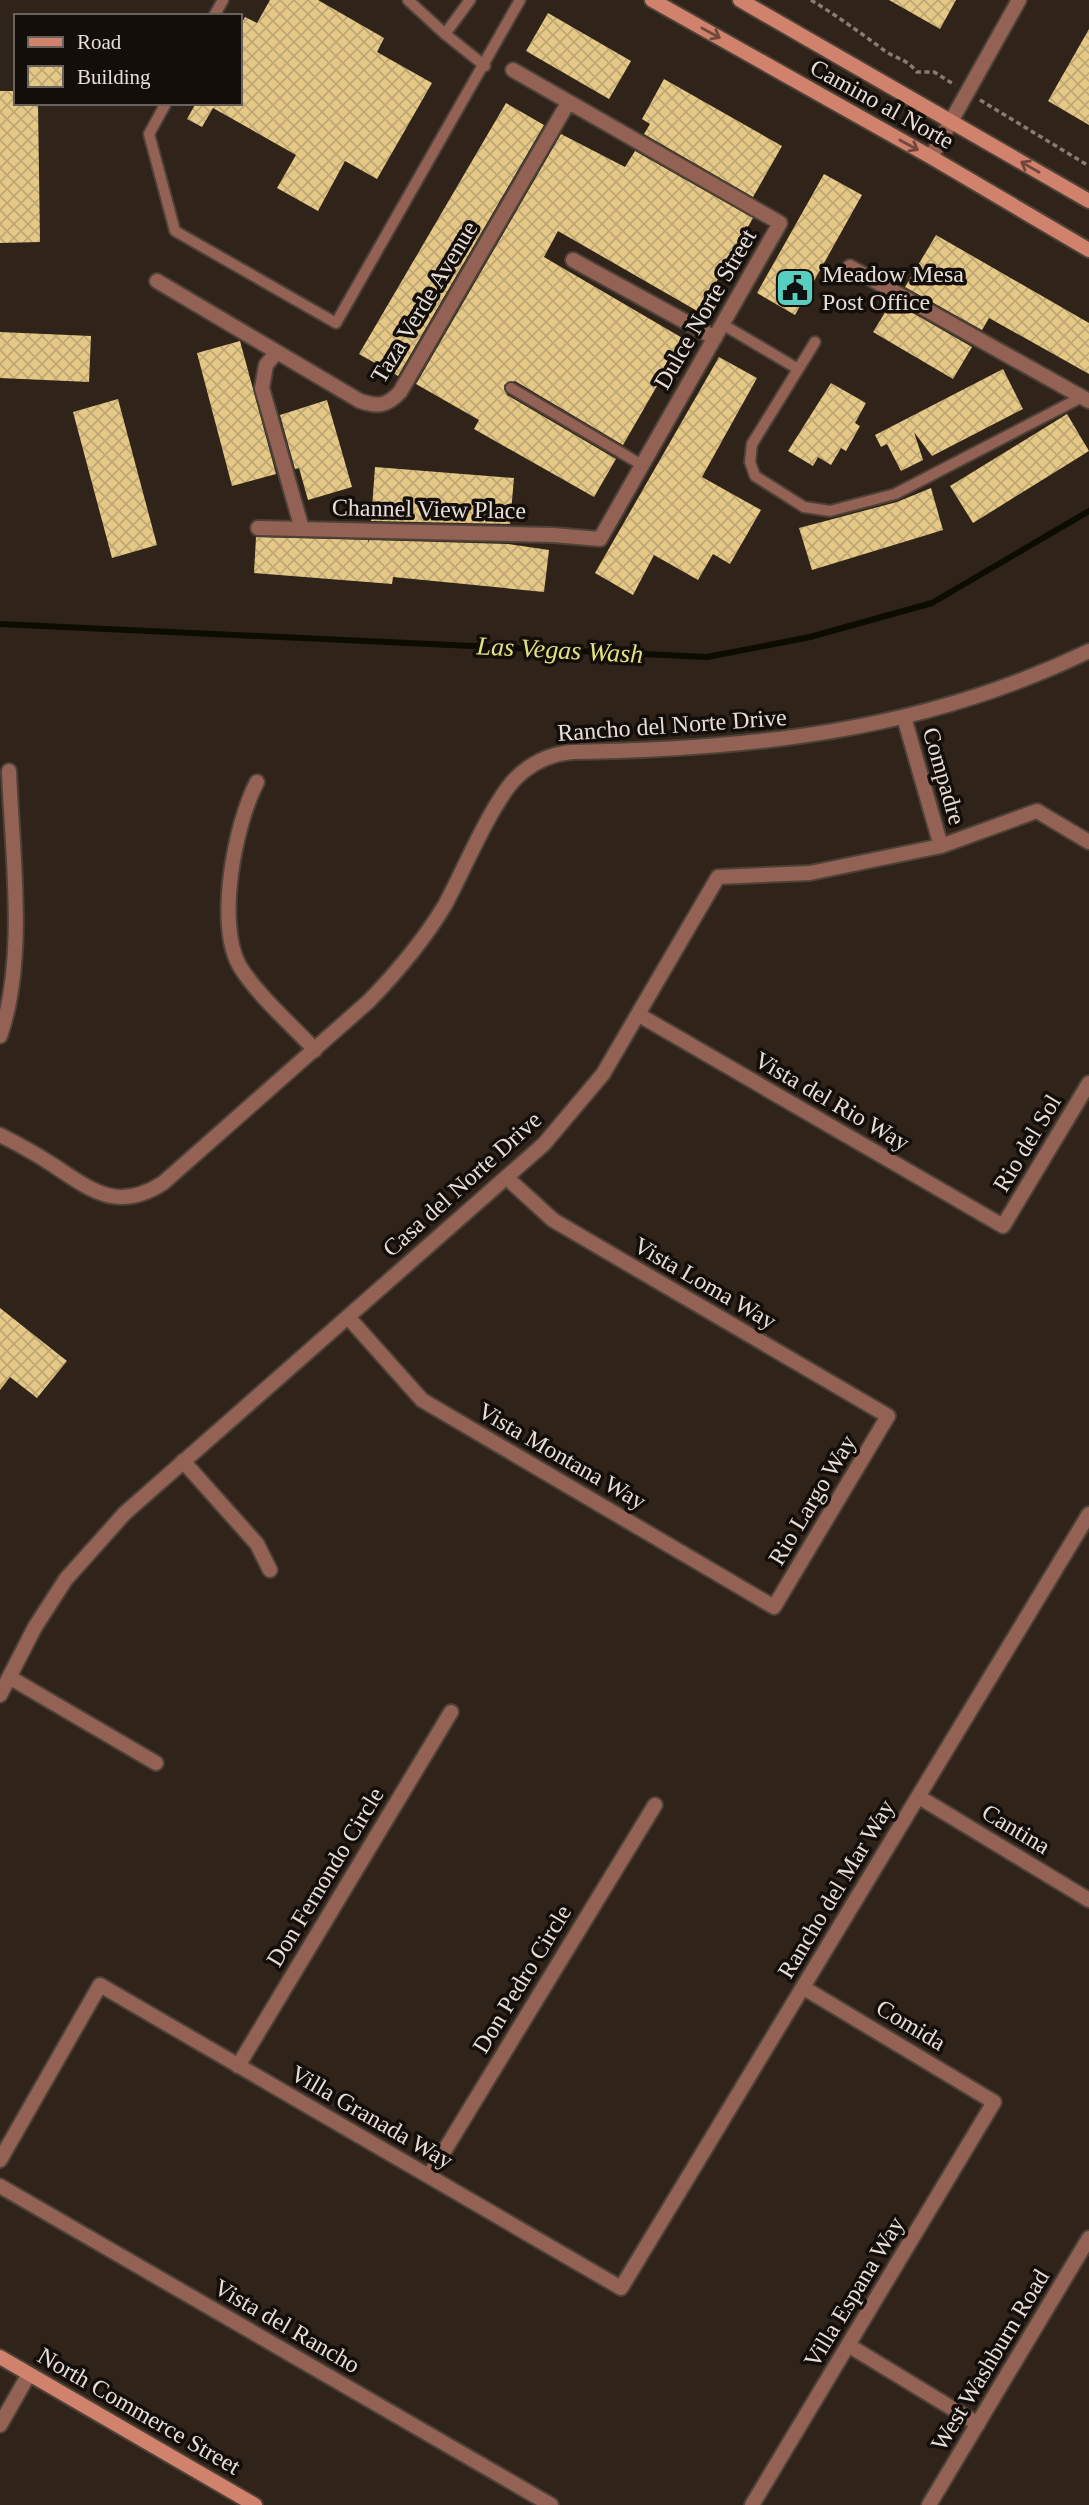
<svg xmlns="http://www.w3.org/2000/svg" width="1089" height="2505" font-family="'Times New Roman',serif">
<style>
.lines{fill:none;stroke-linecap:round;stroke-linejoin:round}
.stream{stroke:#0c0c00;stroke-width:6}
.building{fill:url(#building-cross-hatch)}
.service-casing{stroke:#4d4138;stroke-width:14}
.minor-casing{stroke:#4d4138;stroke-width:18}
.tertiary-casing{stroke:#4d4138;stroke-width:18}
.secondary-casing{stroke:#4d4138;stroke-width:18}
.path{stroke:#877c74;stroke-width:3.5;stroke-dasharray:5 3.5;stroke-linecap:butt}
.service{stroke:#936254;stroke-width:10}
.minor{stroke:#936254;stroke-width:14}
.tertiary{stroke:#936254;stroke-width:14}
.secondary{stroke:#d1826d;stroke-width:14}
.oneway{stroke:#72483c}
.labels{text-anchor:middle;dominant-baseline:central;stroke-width:7;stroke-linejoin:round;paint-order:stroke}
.street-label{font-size:24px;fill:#e7ded8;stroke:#140e0a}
.poi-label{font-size:24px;fill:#e7ded8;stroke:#140e0a;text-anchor:start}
.water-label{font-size:26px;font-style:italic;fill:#dfe281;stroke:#140e0a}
</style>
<defs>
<pattern id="building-cross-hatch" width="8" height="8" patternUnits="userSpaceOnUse" patternTransform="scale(1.75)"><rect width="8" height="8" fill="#e6c886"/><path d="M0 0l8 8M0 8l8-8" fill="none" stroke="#bea775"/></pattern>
</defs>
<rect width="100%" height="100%" fill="#302319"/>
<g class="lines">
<path class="stream" d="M 0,624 L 707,657 L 810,637 L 932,603 L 1089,511"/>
</g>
<path class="building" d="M 270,0 L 318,0 L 384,38 L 377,52 L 432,83 L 377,179 L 345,161 L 318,211 L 277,188 L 296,155 L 213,108 L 202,127 L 187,119 L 196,103 L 240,103 L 240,26 L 245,17 L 257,23 Z
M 889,0 L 956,0 L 940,29 Z
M 548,13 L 631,61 L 609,99 L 526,51 Z
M 1089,29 L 1089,125 L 1048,101 Z
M 664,79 L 782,146 L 753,197 L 644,134 L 650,124 L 642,119 Z
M 0,91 L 16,91 L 16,103 L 38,103 L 40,242 L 0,243 Z
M 506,103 L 544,125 L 398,376 L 359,354 Z
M 561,134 L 625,167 L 635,151 L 753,218 L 699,312 L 558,231 L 544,257 L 684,339 L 623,445 L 515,381 L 504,385 L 507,395 L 616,459 L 594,497 L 474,429 L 479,420 L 416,384 Z
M 824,174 L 862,195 L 795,315 L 757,293 Z
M 936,235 L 1089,323 L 1089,374 L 989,318 L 982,330 L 905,287 Z
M 892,301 L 972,347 L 953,379 L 873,332 Z
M 0,332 L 91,336 L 89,382 L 0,378 Z
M 240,341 L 276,474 L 232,486 L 197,353 Z
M 719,357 L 757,378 L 702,477 L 761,510 L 730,564 L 713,554 L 698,580 L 654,555 L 633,595 L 595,573 Z
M 1003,369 L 1023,409 L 932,456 L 914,432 L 923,460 L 901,471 L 887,444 L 881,447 L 875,435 Z
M 831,383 L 866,403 L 855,423 L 860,426 L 846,451 L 841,448 L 831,465 L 818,457 L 813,466 L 788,451 Z
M 118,399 L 157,545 L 112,558 L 73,412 Z
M 327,400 L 352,487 L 308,500 L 299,468 L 295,469 L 280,415 Z
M 1067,414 L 1089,451 L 973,523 L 950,486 Z
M 375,467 L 514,478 L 510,524 L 371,521 Z
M 931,488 L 943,530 L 812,570 L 799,528 L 897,502 Z
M 256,537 L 368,540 L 369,543 L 369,540 L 508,544 L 549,550 L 544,592 L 393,577 L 392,584 L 254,573 Z
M 0,1308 L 67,1361 L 37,1398 L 10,1377 L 0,1390 Z"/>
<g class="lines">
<g class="service-casing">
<path id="service" d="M 408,0 L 445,34 L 470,0
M 214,16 L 223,0
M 445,34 L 485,66
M 166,103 L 149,134 L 175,231 L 336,323 L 520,0
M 722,324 L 798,369
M 815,342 L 752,444 L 750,462 L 755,476 L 804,507 L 830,511 L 895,494 L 1082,397
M 511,388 L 642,465"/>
</g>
<g class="minor-casing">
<path id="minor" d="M 573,260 L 715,338
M 850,267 L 1089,401
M 157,281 L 360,401 C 378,407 387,406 400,392 L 568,103
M 277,352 L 266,365 L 262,388 L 302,529
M 258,528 L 553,535 L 600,539 L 780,223 L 513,70
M 904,717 L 941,846
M 257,782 C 235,824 216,922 239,965 C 256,994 292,1025 315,1050
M 639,1015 L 1003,1226 L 1089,1083
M 0,1036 C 27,959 12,852 9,771
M 348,1317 L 422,1400 L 774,1607 L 888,1416 L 553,1220 L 507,1178
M 183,1461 L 257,1544 L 270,1570
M 9,1677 L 156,1763
M 0,1695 L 35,1627 L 66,1579 L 125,1513 L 544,1144 L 603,1074 L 718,877 L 810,873 L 941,846 L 1037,811 L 1089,842
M 919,1797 L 1089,1900
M 238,2066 L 451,1712
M 0,2160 L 100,1985 L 621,2288 L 1089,1514
M 429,2176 L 655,1805
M 0,2186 L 551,2505
M 848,2345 L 978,2424
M 0,2425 L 29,2374
M 752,2505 L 994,2102 L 804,1988"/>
</g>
<g class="tertiary-casing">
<path id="tertiary" d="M 931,157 L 1019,0
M 0,1135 C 18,1144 36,1154 53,1165 C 92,1191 118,1212 163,1183 L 369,1001 C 397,972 424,940 445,905 C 464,870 490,806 515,779 C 531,763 550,754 572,752 C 754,749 923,731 1089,651
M 929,2505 L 1089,2238"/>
</g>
<g class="secondary-casing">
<path id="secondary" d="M 652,0 L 931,157 L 1089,250
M 740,0 L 1089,201
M 0,2357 L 255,2505"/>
</g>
<path class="path" d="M 811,0 C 837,16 861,33 885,51 C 900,61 904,57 917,72 L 934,72 L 955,85
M 980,100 L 1089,166"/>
<use href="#service" class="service"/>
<use href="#minor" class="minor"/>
<use href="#tertiary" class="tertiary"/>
<use href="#secondary" class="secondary"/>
</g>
<defs><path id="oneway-shaft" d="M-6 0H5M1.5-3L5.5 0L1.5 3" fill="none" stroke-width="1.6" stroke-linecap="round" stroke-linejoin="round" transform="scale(1.75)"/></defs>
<g class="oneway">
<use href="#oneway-shaft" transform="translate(711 33) rotate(29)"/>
<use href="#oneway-shaft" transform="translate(909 145) rotate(29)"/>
<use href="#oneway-shaft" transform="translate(1030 167) rotate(-150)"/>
</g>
<defs>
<g id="civic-square" transform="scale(2.0125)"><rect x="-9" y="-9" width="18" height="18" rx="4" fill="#58cec0" stroke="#140e0a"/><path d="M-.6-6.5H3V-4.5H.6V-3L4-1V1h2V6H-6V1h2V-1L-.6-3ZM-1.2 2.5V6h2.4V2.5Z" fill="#111"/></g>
</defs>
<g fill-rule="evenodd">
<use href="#civic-square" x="795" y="288"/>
</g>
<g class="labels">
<g class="street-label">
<text transform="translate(882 104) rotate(29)">Camino al Norte</text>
<text transform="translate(424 302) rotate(-59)">Taza Verde Avenue</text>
<text transform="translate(705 309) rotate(-60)">Dulce Norte Street</text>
<text transform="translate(429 509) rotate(1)">Channel View Place</text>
<text transform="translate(672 725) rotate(-4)">Rancho del Norte Drive</text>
<text transform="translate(944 776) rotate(74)">Compadre</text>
<text transform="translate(832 1101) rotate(30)">Vista del Rio Way</text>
<text transform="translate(1027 1143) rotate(-59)">Rio del Sol</text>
<text transform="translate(462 1184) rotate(-42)">Casa del Norte Drive</text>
<text transform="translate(705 1283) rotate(30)">Vista Loma Way</text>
<text transform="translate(562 1456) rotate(30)">Vista Montana Way</text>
<text transform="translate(812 1500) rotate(-59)">Rio Largo Way</text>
<text transform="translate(1016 1829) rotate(31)">Cantina</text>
<text transform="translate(325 1877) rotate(-59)">Don Fernondo Circle</text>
<text transform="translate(836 1889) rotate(-59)">Rancho del Mar Way</text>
<text transform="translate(522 1979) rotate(-59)">Don Pedro Circle</text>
<text transform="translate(911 2025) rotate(31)">Comida</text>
<text transform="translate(372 2117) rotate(30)">Villa Granada Way</text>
<text transform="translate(854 2292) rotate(-59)">Villa Espana Way</text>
<text transform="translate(287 2326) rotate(30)">Vista del Rancho</text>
<text transform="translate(990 2360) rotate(-59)">West Washburn Road</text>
<text transform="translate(139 2411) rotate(30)">North Commerce Street</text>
</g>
<g class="poi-label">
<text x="822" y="274">Meadow Mesa<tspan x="822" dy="28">Post Office</tspan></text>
</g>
<g class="water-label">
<text transform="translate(560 650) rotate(3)">Las Vegas Wash</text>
</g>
</g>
<rect x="14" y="14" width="228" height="91" fill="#140e0a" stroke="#68615c" stroke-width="2"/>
<rect x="28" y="37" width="35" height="10" fill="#d1826d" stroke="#68615c" stroke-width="2"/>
<text x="77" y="49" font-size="21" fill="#e7ded8">Road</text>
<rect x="28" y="66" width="35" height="21" fill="url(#building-cross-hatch)" stroke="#68615c" stroke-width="2"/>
<text x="77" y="84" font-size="21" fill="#e7ded8">Building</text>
</svg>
